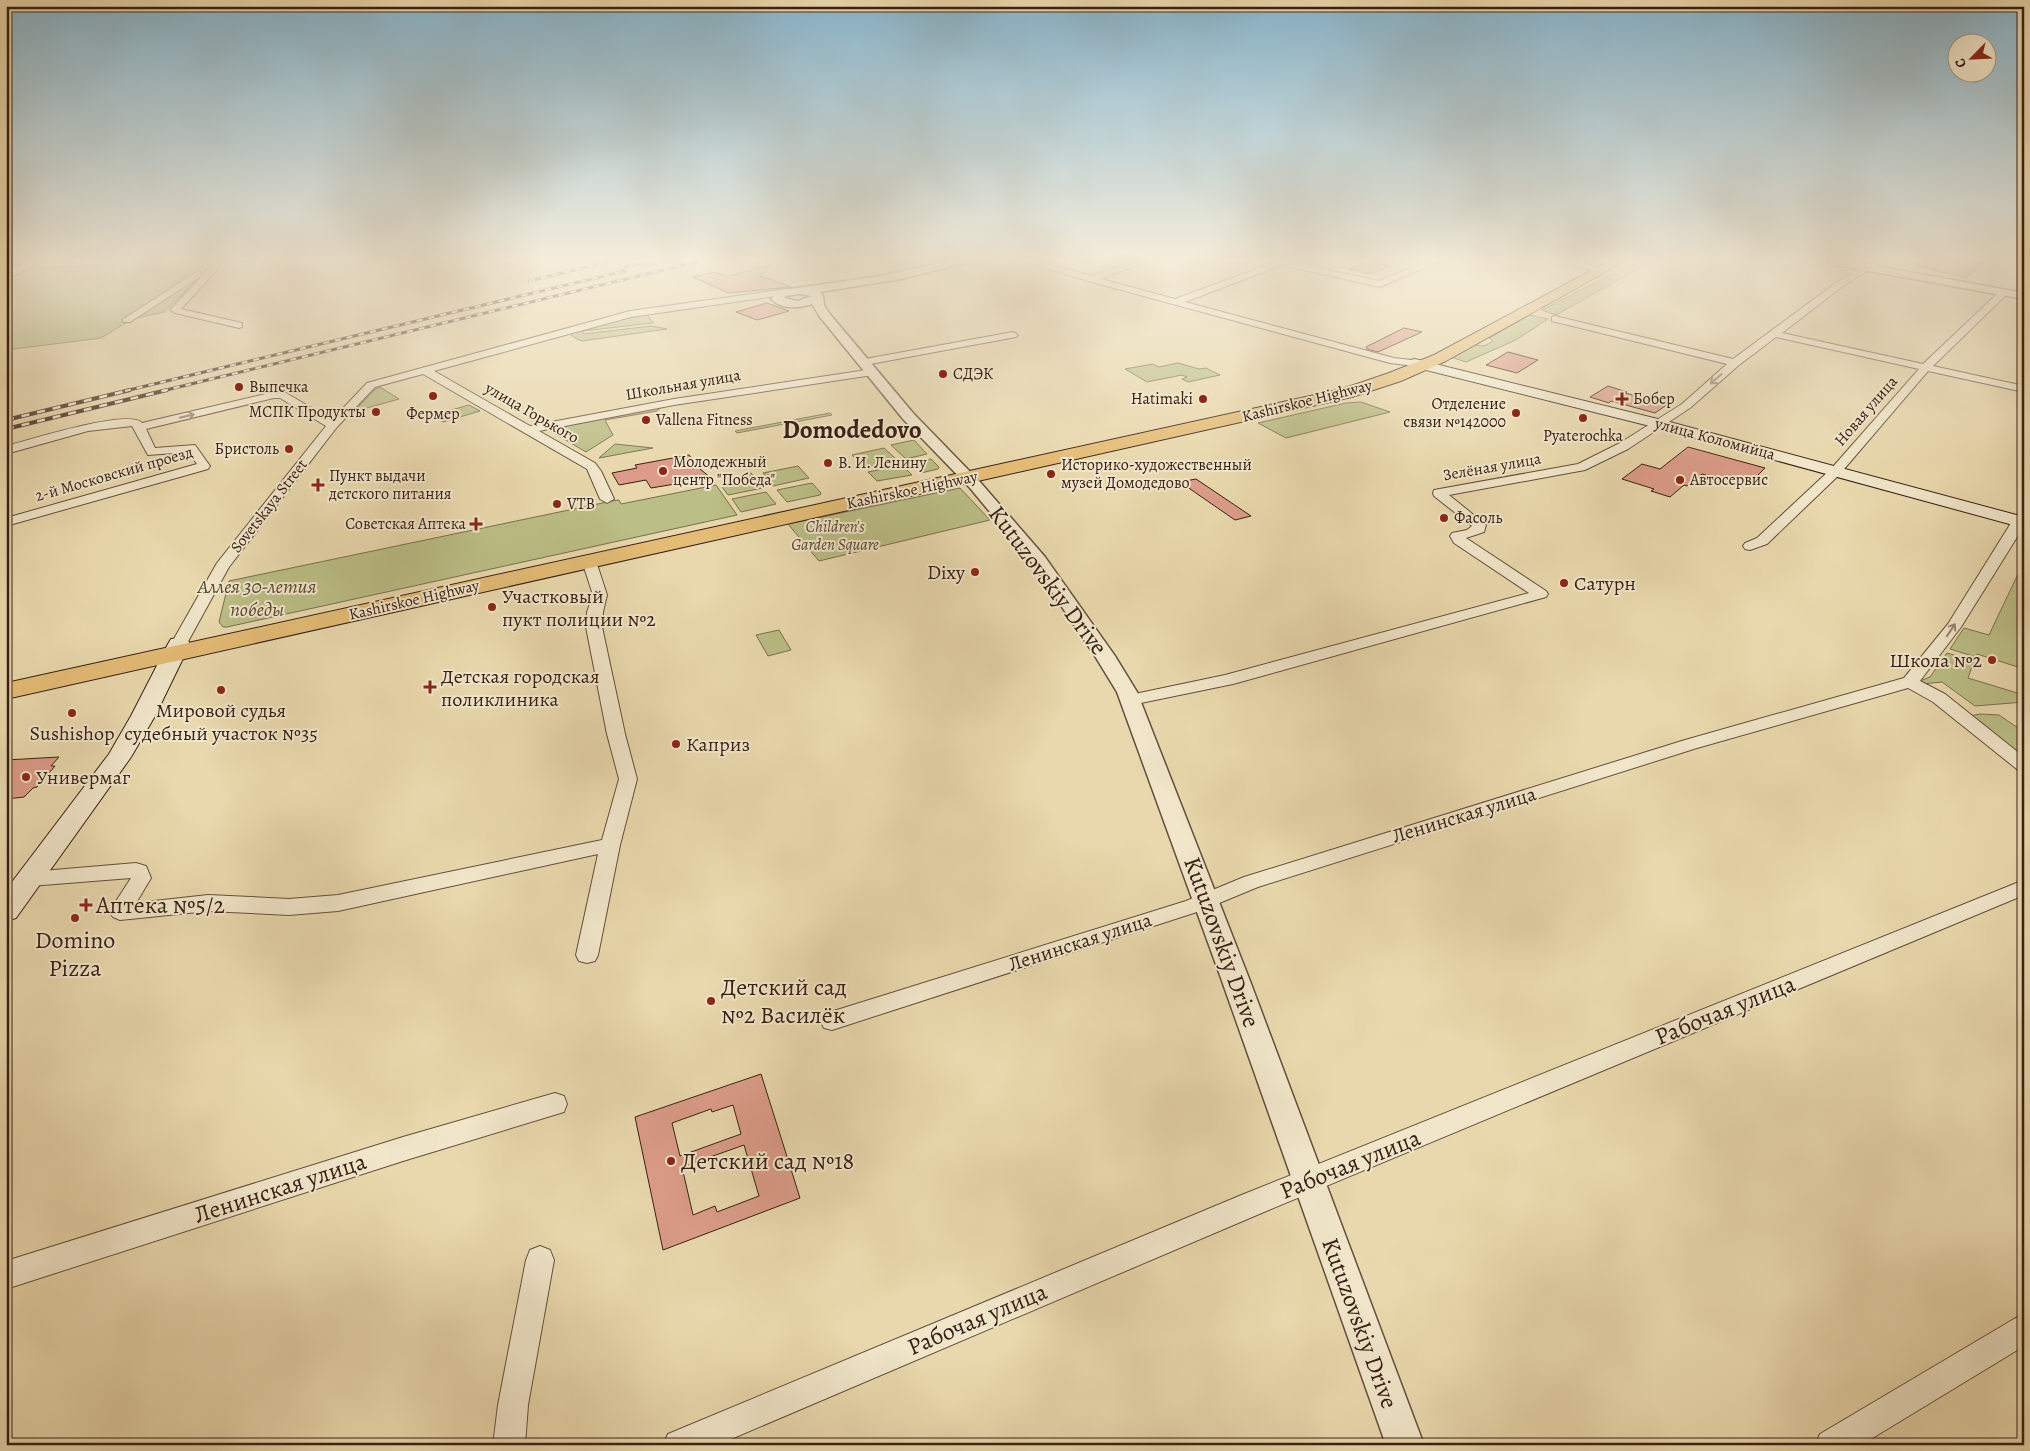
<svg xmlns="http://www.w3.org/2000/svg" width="2030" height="1451" font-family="Alegreya,serif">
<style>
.green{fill:#bbbe86;stroke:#7a6f4e}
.building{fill:#dc9c89;stroke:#392016;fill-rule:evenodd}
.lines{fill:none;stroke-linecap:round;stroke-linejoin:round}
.minor-casing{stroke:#654e3c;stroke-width:2}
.tertiary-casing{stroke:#654e3c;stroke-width:3}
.secondary-casing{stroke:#392016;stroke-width:2}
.primary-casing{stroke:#392016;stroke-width:2}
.minor{fill:#f1e6ca;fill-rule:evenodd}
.tertiary{fill:#f1e6ca;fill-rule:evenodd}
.secondary{fill:#f1e6ca;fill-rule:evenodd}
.primary{fill:#e4bc76;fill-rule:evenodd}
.rail-far1-casing{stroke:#392016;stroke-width:3}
.rail-casing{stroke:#392016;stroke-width:4}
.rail-far1{stroke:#f1e6ca;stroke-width:2;stroke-dasharray:6;stroke-linecap:butt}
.rail{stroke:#f1e6ca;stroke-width:2.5;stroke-dasharray:8;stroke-linecap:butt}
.oneway{stroke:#958370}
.poi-dot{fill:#8f2418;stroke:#f1e6ca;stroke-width:2}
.labels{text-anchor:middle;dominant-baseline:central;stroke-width:4;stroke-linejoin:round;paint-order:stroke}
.far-poi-label{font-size:16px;fill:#392016;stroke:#f1e6ca;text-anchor:start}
.far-street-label{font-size:16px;fill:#392016;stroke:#f1e6ca}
.far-park-label{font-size:16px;font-style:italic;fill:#5a4832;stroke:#f1e6ca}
.poi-label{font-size:20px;fill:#392016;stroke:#f1e6ca;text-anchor:start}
.park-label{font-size:20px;font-style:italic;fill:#5a4832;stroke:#f1e6ca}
.street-label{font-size:20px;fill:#392016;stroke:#f1e6ca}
.near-street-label{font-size:24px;fill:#392016;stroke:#f1e6ca}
.near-poi-label{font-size:24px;fill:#392016;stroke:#f1e6ca;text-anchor:start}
.far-town-label{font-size:25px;font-weight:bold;fill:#392016;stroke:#f1e6ca}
</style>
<rect width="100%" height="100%" fill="#e9d8ad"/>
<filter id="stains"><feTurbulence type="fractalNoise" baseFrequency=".004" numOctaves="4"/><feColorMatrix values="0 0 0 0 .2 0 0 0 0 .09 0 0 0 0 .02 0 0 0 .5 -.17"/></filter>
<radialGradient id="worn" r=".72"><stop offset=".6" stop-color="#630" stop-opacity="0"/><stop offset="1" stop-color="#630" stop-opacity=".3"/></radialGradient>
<path class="green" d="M 122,261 L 253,261 L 214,263 L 164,312 L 132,319 L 101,338 L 6,350 L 6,278 L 26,268 L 119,264 Z
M 1638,261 L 1652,261 L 1556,315 L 1542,310 Z
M 646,313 L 653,323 L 583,331 L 583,334 L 651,326 L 667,329 L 582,341 L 575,338 L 570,334 L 578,329 Z
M 1530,315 L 1548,319 L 1516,340 L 1466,362 L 1451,357 L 1474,345 L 1484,346 L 1493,341 L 1489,338 Z
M 1178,363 L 1199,369 L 1206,368 L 1220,375 L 1188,382 L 1182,379 L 1187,377 L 1182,375 L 1147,382 L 1125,369 L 1153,364 L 1159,367 Z
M 380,387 L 399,399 L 360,410 L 359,406 L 374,390 Z
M 1361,402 L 1390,412 L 1286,438 L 1258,423 L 1346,403 Z
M 469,405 L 480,411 L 443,422 L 433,415 Z
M 662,407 L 657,411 L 605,420 L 613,435 L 586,452 L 547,429 Z
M 830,413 L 832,415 L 737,433 L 735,431 Z
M 914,440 L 927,454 L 906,459 L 891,445 Z
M 615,444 L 653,448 L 599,458 Z
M 884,448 L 897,460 L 864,468 L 852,455 Z
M 931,459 L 939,467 L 938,469 L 921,473 L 911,463 Z
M 902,465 L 912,475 L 877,481 L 868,472 Z
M 798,466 L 809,478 L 773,486 L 763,473 Z
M 751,473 L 763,488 L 728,495 L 722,487 L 747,482 L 742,475 Z
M 812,483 L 821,493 L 820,495 L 787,502 L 777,490 Z
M 716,485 L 737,515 L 227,627 L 223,627 L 219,622 L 229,581 L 612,501 L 619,500 L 621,504 Z
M 960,488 L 990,520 L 819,561 L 788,524 Z
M 766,492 L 776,504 L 741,512 L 732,499 Z
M 2018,574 L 2024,576 L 2024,669 L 1977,654 L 1976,657 L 1950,649 L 1964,628 L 1989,635 Z
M 779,630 L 791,650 L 768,656 L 756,635 Z
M 1947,653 L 1974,661 L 1968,678 L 2024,695 L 2024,702 L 1975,706 L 1942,682 L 1922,684 L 1920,681 L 1930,677 Z
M 1980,714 L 1999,715 L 2024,732 L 2024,760 L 1970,716 Z"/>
<path class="building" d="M 1369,261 L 1390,266 L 1370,274 L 1350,269 Z
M 1914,261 L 1968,261 L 1982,264 L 1967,277 L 1941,272 L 1914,264 Z
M 772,265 L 760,276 L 792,287 L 728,293 L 693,277 L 713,272 L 728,276 Z
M 767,303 L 789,311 L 757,320 L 736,312 Z
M 1404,328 L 1422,332 L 1378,352 L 1367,349 L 1366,347 Z
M 1508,352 L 1538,360 L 1517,373 L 1486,365 Z
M 1608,386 L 1627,392 L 1625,393 L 1668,404 L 1655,413 L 1611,401 L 1609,403 L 1590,397 Z
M 1688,447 L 1765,468 L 1749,484 L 1746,483 L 1742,486 L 1702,474 L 1687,486 L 1684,485 L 1670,497 L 1651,491 L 1654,489 L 1622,479 L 1642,464 L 1660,469 Z
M 689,455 L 700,469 L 711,478 L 651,488 L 646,480 L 619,485 L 612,473 L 637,468 L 635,465 Z
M 1196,479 L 1251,516 L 1235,520 L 1180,482 Z
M 59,757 L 51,766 L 55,766 L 37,787 L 33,788 L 24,797 L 6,799 L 6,760 Z
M 761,1074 L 800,1198 L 663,1250 L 635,1117 ZM 733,1105 L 741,1134 L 680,1156 L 672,1123 L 711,1109 L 712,1112 ZM 744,1145 L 759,1196 L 717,1212 L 715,1206 L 693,1215 L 682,1167 Z"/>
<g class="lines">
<g class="minor-casing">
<path id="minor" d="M 216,261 L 225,261 L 181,309 L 242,323 L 242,327 L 239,328 L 175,313 L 170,310 Z
M 1024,261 L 1038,261 L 1091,276 L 1134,261 L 1147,261 L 1101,279 L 1175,299 L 1273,263 L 1272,261 L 1289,261 L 1379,281 L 1427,261 L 1439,261 L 1380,287 L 1282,265 L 1185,302 L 1394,358 L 1419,361 L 1420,363 L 1415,366 L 1390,363 L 1088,281 Z
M 1560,261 L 1576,261 L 1599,268 L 1595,271 Z
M 1872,261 L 1882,261 L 1843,286 L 1782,333 L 1923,364 L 2001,290 L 2007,290 L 2007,294 L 1933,366 L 2024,386 L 2024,392 L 1928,371 L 1839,475 L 1767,544 L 1750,550 L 1745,549 L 1743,546 L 1745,543 L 1757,538 L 1831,469 L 1919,369 L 1776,337 L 1739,365 L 1690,408 L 1628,449 L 1585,470 L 1449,495 L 1486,525 L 1484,532 L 1466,538 L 1546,591 L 1548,594 L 1546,597 L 1233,684 L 1131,705 L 1125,704 L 1123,700 L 1125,696 L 1225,675 L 1529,593 L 1454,543 L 1450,536 L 1452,533 L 1467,530 L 1472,526 L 1434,496 L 1433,493 L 1434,490 L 1578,464 L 1620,443 L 1682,404 L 1727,364 L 1552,321 L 1552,317 L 1555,316 L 1733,359 L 1837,282 Z
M 198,271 L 201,272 L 201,276 L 130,322 L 124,322 L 122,320 Z
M 787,289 L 790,290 L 790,294 L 631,317 L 434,371 L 530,426 L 674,399 L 873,369 L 878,372 L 873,375 L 674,405 L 539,431 L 595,463 L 601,471 L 614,499 L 607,503 L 600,499 L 587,469 L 423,374 L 375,387 L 337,427 L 229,567 L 185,647 L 173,647 L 171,644 L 217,563 L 326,426 L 280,398 L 274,398 L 146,429 L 155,448 L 195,445 L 210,466 L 208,469 L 6,526 L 6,518 L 197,464 L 188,452 L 148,455 L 132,426 L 88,431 L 6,454 L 6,446 C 27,441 129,408 142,423 L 274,392 L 286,393 L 332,420 L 367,383 L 630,311 Z
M 1013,332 L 1018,335 L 1016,337 L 865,365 L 860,362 L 865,359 Z
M 2024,515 L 2024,526 L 1961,627 L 1920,681 L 1945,694 L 2024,757 L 2024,772 L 2018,770 L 1933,702 L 1908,688 L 1697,748 L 1258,887 L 1200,911 L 832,1030 L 824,1028 L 820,1021 L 824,1014 L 1186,901 L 1244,877 L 1685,740 L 1904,678 L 1948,624 L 2011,523 Z
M 589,557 L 594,558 L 596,561 L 607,595 L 603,612 L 602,627 L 625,734 L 637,779 L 620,845 L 598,955 L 595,961 L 587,963 L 579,961 L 576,955 L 598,854 L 338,911 L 289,915 L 208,911 L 120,920 L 113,917 L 109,912 L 131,878 L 30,886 L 23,884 L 20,879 L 23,874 L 30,872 L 136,863 L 146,866 L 151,878 L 136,903 L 208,895 L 289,899 L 338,895 L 602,840 L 619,779 L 607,734 L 586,627 L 587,612 L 593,595 L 582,561 L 584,558 Z
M 2024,880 L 2024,895 L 1264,1212 L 717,1445 L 663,1445 L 668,1434 L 1244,1194 Z
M 555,1093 L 564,1096 L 567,1104 L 564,1112 L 403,1161 L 6,1289 L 6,1261 L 403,1137 Z
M 540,1246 L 550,1250 L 554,1260 L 528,1405 L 525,1445 L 493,1445 L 498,1405 L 526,1260 L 530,1250 Z
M 2024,1314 L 2024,1346 L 1861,1445 L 1815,1445 L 1820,1434 L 2014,1319 Z"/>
</g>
<g class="tertiary-casing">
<path id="tertiary" d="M 29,261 L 43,261 L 6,279 L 6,272 Z
M 949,261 L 966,261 L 965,263 L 901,279 L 820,292 L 823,296 L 824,305 L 829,313 L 913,413 L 980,482 L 1045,557 L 1115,656 L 1137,692 L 1250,981 L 1424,1445 L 1386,1445 L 1222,981 L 1117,692 L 1095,656 L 1033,564 L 970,488 L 903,419 L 820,317 L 812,304 C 799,308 782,310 771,299 L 779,291 L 783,290 L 880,276 ZM 799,294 L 811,296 L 798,301 L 784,298 L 786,296 Z
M 1825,261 L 1848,261 L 2024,293 L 2024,299 L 1830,264 Z"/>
</g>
<g class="secondary-casing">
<path id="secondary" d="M 1415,359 L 1666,421 L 2024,517 L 2024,528 L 1654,427 L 1410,366 L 1408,363 L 1410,360 Z
M 179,638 L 187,639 L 190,644 L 155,716 L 131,757 L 16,918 L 6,921 L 6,890 L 109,754 L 131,716 L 168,644 L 171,639 Z"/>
</g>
<g class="primary-casing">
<path id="primary" d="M 1609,261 L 1625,261 L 1446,361 L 1401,381 L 1352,397 L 6,699 L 6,683 L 1342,389 L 1389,373 L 1434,355 Z"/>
</g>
<use href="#minor" class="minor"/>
<use href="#tertiary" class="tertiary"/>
<use href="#secondary" class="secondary"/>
<use href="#primary" class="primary"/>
<g class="rail-far1-casing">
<path id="rail-far1" d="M 645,266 L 667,261
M 618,269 L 652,261
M 529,281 L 611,261
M 125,391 L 625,271
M 162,391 L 701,261"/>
</g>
<g class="rail-casing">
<path id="rail" d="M 6,420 L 130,390
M 6,429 L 167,390"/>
</g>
<use href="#rail-far1" class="rail-far1"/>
<use href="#rail" class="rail"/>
</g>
<defs><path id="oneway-shaft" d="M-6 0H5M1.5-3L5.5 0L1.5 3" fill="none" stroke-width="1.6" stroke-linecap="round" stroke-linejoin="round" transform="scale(1.25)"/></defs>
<g class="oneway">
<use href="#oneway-shaft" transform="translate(1716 379) rotate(139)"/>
<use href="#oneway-shaft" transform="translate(187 416) rotate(-14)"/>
<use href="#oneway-shaft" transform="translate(1951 630) rotate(-56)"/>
</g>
<linearGradient id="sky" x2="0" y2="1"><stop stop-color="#88b6ce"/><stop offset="0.56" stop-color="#f5edda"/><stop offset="1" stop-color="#f5edda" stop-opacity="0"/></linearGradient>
<rect width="2030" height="464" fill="url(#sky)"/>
<g class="poi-dot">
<circle cx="943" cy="374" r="5"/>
<circle cx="239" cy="387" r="5"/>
<circle cx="433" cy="396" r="5"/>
<circle cx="1203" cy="399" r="5"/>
<path d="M1619.5 391.5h5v5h5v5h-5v5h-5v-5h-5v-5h5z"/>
<circle cx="376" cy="412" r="5"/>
<circle cx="1516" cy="413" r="5"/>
<circle cx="1583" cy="418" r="5"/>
<circle cx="646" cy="420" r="5"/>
<circle cx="289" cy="449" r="5"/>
<circle cx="828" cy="463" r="5"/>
<circle cx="663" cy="471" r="5"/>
<circle cx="1051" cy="474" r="5"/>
<circle cx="1680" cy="480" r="5"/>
<path d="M315.5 477.5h5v5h5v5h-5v5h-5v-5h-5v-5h5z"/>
<circle cx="557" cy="504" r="5"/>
<circle cx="1444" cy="518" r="5"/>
<path d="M473.5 516.5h5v5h5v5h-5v5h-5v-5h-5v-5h5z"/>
<circle cx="975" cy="572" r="5"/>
<circle cx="1564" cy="583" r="5"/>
<circle cx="492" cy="607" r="5"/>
<circle cx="1992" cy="660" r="5"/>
<path d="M427.5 679.5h5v5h5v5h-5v5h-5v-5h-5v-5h5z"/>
<circle cx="221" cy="690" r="5"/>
<circle cx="72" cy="713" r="5"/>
<circle cx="676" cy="744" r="5"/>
<circle cx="26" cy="777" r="5"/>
<path d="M83.5 897.5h5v5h5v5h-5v5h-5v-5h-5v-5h5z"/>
<circle cx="75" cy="918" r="5"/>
<circle cx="711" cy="1001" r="5"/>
<circle cx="671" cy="1161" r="5"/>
</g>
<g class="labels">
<g class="far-poi-label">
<text x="953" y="374">СДЭК</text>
<text x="249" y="387">Выпечка</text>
<text x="1193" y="399" text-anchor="end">Hatimaki</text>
<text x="1633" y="399">Бобер</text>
<text x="1506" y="404" text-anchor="end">Отделение<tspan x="1506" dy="18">связи №142000</tspan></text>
<text x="366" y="412" text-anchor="end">МСПК Продукты</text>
<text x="433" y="414" text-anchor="middle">Фермер</text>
<text x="656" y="420">Vallena Fitness</text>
<text x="1583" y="436" text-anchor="middle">Pyaterochka</text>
<text x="279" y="449" text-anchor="end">Бристоль</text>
<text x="673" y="462">Молодежный<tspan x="673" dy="18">центр "Победа"</tspan></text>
<text x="838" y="463">В. И. Ленину</text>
<text x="1061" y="465">Историко-художественный<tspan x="1061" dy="18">музей Домодедово</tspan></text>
<text x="329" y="476">Пункт выдачи<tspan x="329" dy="18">детского питания</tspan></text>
<text x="1690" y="480">Автосервис</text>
<text x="567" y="504">VTB</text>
<text x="1454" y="518">Фасоль</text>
<text x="466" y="524" text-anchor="end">Советская Аптека</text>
</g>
<g class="far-street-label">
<text transform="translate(683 385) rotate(-10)">Школьная улица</text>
<text transform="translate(1307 401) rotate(-14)">Kashirskoe Highway</text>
<text transform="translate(1866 411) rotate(-49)">Новая улица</text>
<text transform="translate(532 413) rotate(30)">улица Горького</text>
<text transform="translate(1715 439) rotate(15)">улица Коломийца</text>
<text transform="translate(1492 467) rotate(-10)">Зелёная улица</text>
<text transform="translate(114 474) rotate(-16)">2-й Московский проезд</text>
<text transform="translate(912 490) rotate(-12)">Kashirskoe Highway</text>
<text transform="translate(269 506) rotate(-52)">Sovetskaya Street</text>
<text transform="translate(414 600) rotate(-13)">Kashirskoe Highway</text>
</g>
<g class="far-park-label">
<text x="835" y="527">Children's<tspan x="835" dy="18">Garden Square</tspan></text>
</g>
<g class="poi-label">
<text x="965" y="572" text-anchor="end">Dixy</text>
<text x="1574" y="583">Сатурн</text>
<text x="502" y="596">Участковый<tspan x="502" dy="23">пукт полиции №2</tspan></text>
<text x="1982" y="660" text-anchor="end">Школа №2</text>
<text x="441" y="676">Детская городская<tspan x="441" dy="23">поликлиника</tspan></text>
<text x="221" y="710" text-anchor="middle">Мировой судья<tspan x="221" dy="23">судебный участок №35</tspan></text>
<text x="72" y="733" text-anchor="middle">Sushishop</text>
<text x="686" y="744">Каприз</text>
<text x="36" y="777">Универмаг</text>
</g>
<g class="park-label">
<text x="257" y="586">Аллея 30-летия<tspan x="257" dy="23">победы</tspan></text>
</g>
<g class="street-label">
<text transform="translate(1464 815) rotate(-17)">Ленинская улица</text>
<text transform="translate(1080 942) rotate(-18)">Ленинская улица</text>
</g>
<g class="near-street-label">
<text transform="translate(1048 580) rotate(53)">Kutuzovskiy Drive</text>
<text transform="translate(1222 942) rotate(70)">Kutuzovskiy Drive</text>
<text transform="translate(1725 1010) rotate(-22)">Рабочая улица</text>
<text transform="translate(1350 1164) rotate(-22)">Рабочая улица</text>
<text transform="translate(280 1188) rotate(-18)">Ленинская улица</text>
<text transform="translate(977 1319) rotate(-23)">Рабочая улица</text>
<text transform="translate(1360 1323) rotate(70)">Kutuzovskiy Drive</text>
</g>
<g class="near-poi-label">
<text x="96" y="905">Аптека №5/2</text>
<text x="75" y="940" text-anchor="middle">Domino<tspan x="75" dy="28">Pizza</tspan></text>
<text x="721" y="987">Детский сад<tspan x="721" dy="28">№2 Василёк</tspan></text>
<text x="681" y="1161">Детский сад №18</text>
</g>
<g class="far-town-label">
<text x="852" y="430">Domodedovo</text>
</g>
</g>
<rect width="2030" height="1451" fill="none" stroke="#e9d8ad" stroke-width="25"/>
<rect x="8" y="8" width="2015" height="1436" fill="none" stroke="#392016" stroke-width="2.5"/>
<rect x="12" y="12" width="2005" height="1426" fill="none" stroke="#392016"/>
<g transform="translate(1972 58) rotate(246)"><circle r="24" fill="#f1e6ca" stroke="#a79782"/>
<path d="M0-4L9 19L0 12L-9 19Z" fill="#8f2418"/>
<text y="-8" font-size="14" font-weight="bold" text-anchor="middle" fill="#392016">С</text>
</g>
<rect width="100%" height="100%" filter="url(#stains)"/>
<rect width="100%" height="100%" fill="url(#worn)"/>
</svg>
